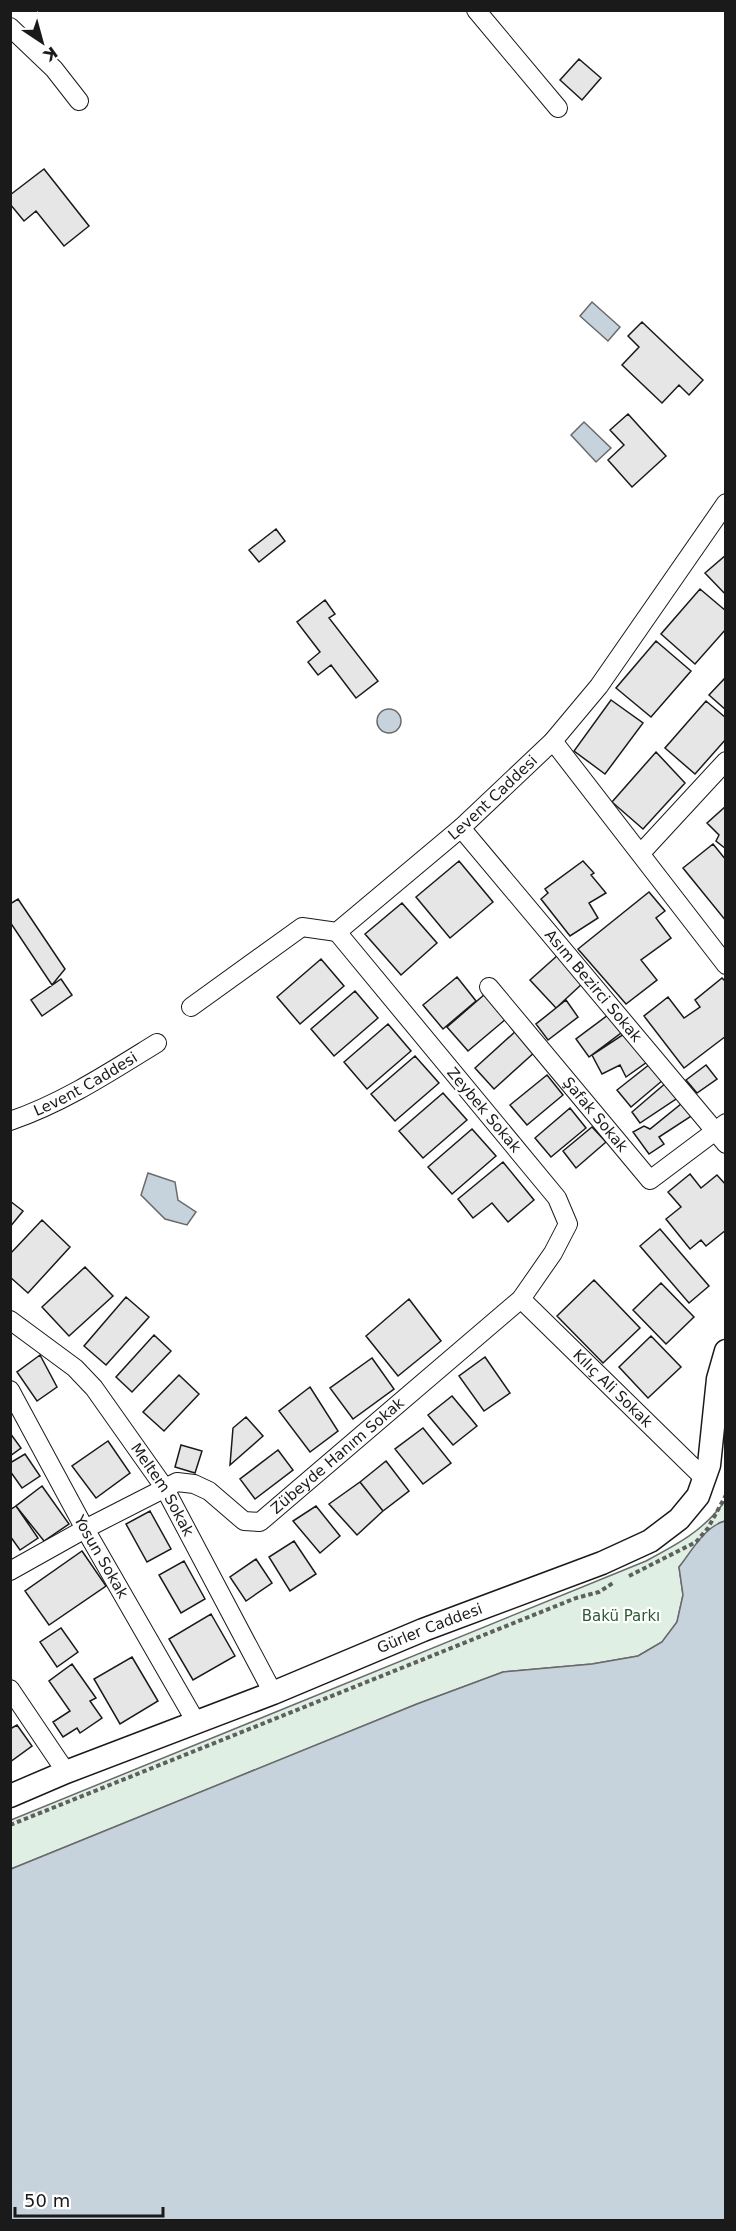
<svg xmlns="http://www.w3.org/2000/svg" width="736" height="2231" font-family="'DejaVu Sans',sans-serif">
<style>
.green{fill:#e0efe3;stroke:#6a6a6a;stroke-width:1.5}
.water{fill:#c6d2dc;stroke:#6a6a6a;stroke-width:1.5}
.building{fill:#e6e6e6;stroke:#1a1a1a;stroke-width:1.5}
.lines{fill:none;stroke-linecap:round;stroke-linejoin:round}
.minor-casing{stroke:#1a1a1a;stroke-width:20}
.tertiary-casing{stroke:#1a1a1a;stroke-width:25}
.path{stroke:#5f5f5f;stroke-width:4;stroke-dasharray:4.5 3;stroke-linecap:butt}
.minor{stroke:#fff;stroke-width:18}
.tertiary{stroke:#fff;stroke-width:22}
.labels{text-anchor:middle;dominant-baseline:central;stroke-width:4.5;stroke-linejoin:round;paint-order:stroke}
.street-label{font-size:15px;fill:#1a1a1a;stroke:#fff}
.park-label{font-size:15px;fill:#2b5a34;stroke:#fff}
</style>
<rect width="100%" height="100%" fill="#fff"/>
<path class="green" d="M 725,1501 L 725,1521 L 719,1523 L 679,1567 L 683,1595 L 677,1622 L 662,1642 L 638,1656 L 592,1664 L 503,1672 L 417,1704 L 11,1869 L 11,1820 L 646,1561 C 678,1544 703,1531 725,1501 Z"/>
<path class="water" d="M 592,302 L 620,327 L 608,341 L 580,316 Z
M 584,422 L 611,448 L 596,462 L 571,435 Z
M377 721a12 12 0 1 1 24 0a12 12 0 1 1-24 0Z
M 148,1173 L 175,1182 L 178,1200 L 196,1212 L 187,1225 L 165,1219 L 141,1195 Z
M 725,1521 L 725,2220 L 11,2220 L 11,1869 L 417,1704 L 503,1672 L 592,1664 L 638,1656 L 662,1642 L 677,1622 L 683,1595 L 679,1567 C 691,1552 705,1526 725,1521 Z"/>
<path class="building" d="M 579,59 L 601,78 L 582,100 L 560,80 Z
M 44,169 L 89,226 L 64,246 L 36,211 L 24,221 L 10,204 L 10,195 Z
M 642,322 L 703,380 L 689,395 L 679,385 L 662,403 L 622,365 L 639,347 L 628,336 Z
M 628,414 L 666,456 L 632,487 L 608,460 L 624,445 L 610,430 Z
M 276,529 L 285,541 L 259,562 L 249,550 Z
M 726,555 L 726,595 L 705,573 Z
M 700,589 L 726,611 L 726,629 L 695,664 L 661,634 Z
M 325,600 L 335,614 L 329,618 L 378,681 L 356,698 L 331,665 L 318,675 L 308,662 L 320,652 L 297,622 Z
M 656,641 L 691,671 L 651,717 L 616,688 Z
M 726,677 L 726,710 L 709,695 Z
M 611,700 L 643,723 L 605,774 L 574,751 Z
M 706,701 L 726,718 L 726,739 L 695,774 L 665,748 Z
M 656,752 L 685,783 L 643,829 L 612,802 Z
M 726,806 L 726,849 L 716,841 L 719,835 L 707,823 Z
M 713,844 L 726,860 L 726,921 L 683,868 Z
M 459,861 L 493,902 L 450,938 L 416,897 Z
M 583,861 L 594,873 L 591,875 L 606,893 L 589,903 L 598,918 L 570,936 L 541,899 L 548,893 L 545,889 Z
M 649,892 L 665,911 L 656,918 L 671,938 L 641,960 L 657,980 L 626,1004 L 578,949 Z
M 18,899 L 65,969 L 52,985 L 10,922 L 10,904 Z
M 402,903 L 437,943 L 401,975 L 365,934 Z
M 558,955 L 583,983 L 556,1008 L 530,980 Z
M 321,959 L 344,986 L 300,1024 L 277,997 Z
M 457,977 L 476,1001 L 443,1029 L 423,1005 Z
M 722,978 L 726,982 L 726,1036 L 684,1068 L 644,1016 L 668,997 L 684,1018 L 700,1007 L 695,1000 Z
M 61,979 L 72,995 L 42,1016 L 31,1000 Z
M 355,991 L 378,1018 L 334,1056 L 311,1029 Z
M 485,994 L 506,1019 L 468,1051 L 447,1027 Z
M 566,1000 L 578,1017 L 548,1040 L 536,1024 Z
M 608,1015 L 621,1033 L 589,1057 L 576,1039 Z
M 388,1024 L 411,1051 L 367,1089 L 344,1062 Z
M 517,1030 L 536,1051 L 494,1089 L 475,1068 Z
M 627,1032 L 647,1062 L 626,1077 L 620,1065 L 602,1074 L 592,1055 Z
M 415,1056 L 439,1083 L 395,1121 L 371,1094 Z
M 650,1064 L 663,1080 L 631,1107 L 617,1090 Z
M 706,1065 L 717,1079 L 697,1093 L 686,1080 Z
M 547,1075 L 563,1095 L 527,1125 L 510,1105 Z
M 667,1082 L 679,1097 L 640,1123 L 632,1112 Z
M 443,1093 L 467,1120 L 423,1158 L 399,1131 Z
M 681,1104 L 693,1115 L 659,1137 L 664,1144 L 649,1154 L 633,1132 L 644,1126 L 650,1129 Z
M 570,1108 L 586,1128 L 551,1157 L 535,1138 Z
M 592,1127 L 606,1142 L 576,1168 L 563,1151 Z
M 472,1129 L 496,1156 L 452,1194 L 428,1167 Z
M 503,1162 L 534,1200 L 508,1222 L 492,1203 L 473,1218 L 458,1199 Z
M 690,1174 L 701,1188 L 717,1175 L 726,1185 L 726,1230 L 706,1246 L 701,1240 L 690,1249 L 666,1219 L 681,1207 L 668,1192 Z
M 10,1201 L 23,1211 L 10,1227 Z
M 42,1220 L 70,1247 L 28,1293 L 10,1277 L 10,1254 Z
M 660,1229 L 709,1286 L 689,1303 L 640,1246 Z
M 85,1267 L 113,1296 L 69,1336 L 42,1307 Z
M 594,1280 L 640,1328 L 603,1363 L 557,1316 Z
M 661,1283 L 694,1317 L 666,1344 L 633,1310 Z
M 126,1297 L 149,1317 L 106,1365 L 84,1346 Z
M 409,1299 L 441,1341 L 398,1376 L 366,1336 Z
M 154,1335 L 171,1351 L 132,1392 L 116,1377 Z
M 651,1336 L 681,1367 L 648,1398 L 619,1367 Z
M 40,1355 L 57,1387 L 37,1401 L 17,1372 Z
M 485,1357 L 510,1393 L 484,1411 L 459,1376 Z
M 372,1358 L 394,1389 L 353,1419 L 330,1388 Z
M 179,1375 L 199,1394 L 164,1431 L 143,1412 Z
M 310,1387 L 338,1431 L 310,1452 L 279,1411 Z
M 452,1396 L 477,1426 L 453,1445 L 428,1415 Z
M 246,1417 L 263,1436 L 230,1465 L 233,1428 Z
M 423,1428 L 451,1463 L 423,1484 L 395,1449 Z
M 10,1433 L 21,1448 L 10,1456 Z
M 108,1441 L 130,1473 L 96,1498 L 72,1466 Z
M 181,1445 L 202,1451 L 195,1473 L 175,1467 Z
M 278,1450 L 293,1470 L 255,1499 L 240,1479 Z
M 25,1454 L 40,1476 L 22,1488 L 10,1471 L 10,1463 Z
M 386,1461 L 409,1491 L 383,1511 L 360,1482 Z
M 360,1482 L 383,1511 L 357,1535 L 329,1504 Z
M 42,1486 L 69,1524 L 44,1541 L 16,1506 Z
M 16,1506 L 38,1538 L 20,1550 L 10,1536 L 10,1510 Z
M 316,1506 L 340,1536 L 320,1553 L 293,1521 Z
M 150,1511 L 171,1549 L 147,1562 L 126,1524 Z
M 294,1541 L 316,1574 L 290,1591 L 269,1557 Z
M 82,1551 L 106,1586 L 49,1625 L 25,1591 Z
M 256,1559 L 272,1583 L 246,1601 L 230,1577 Z
M 184,1561 L 205,1599 L 181,1613 L 159,1575 Z
M 211,1614 L 235,1656 L 193,1680 L 169,1639 Z
M 61,1628 L 78,1652 L 57,1667 L 40,1642 Z
M 132,1657 L 158,1701 L 120,1724 L 94,1679 Z
M 72,1664 L 96,1698 L 90,1701 L 102,1718 L 80,1733 L 77,1728 L 63,1737 L 53,1722 L 70,1711 L 49,1681 Z
M 17,1725 L 32,1746 L 10,1762 L 10,1729 Z"/>
<g class="lines">
<g class="minor-casing">
<g id="minor">
<path d="M 476,10 L 558,108"/>
<path d="M 10,27 L 54,69 L 79,101"/>
<path d="M 553,741 L 726,965"/>
<path id="s1" d="M 461,828 L 726,1144"/>
<path d="M 641,853 L 726,761"/>
<path id="s2" d="M 489,987 L 650,1180 L 726,1123"/>
<path id="s3" d="M 191,1007 L 302,927 L 337,932 L 461,828 L 553,741 L 599,686 L 726,503"/>
<path id="s4" d="M 10,1121 C 63,1103 110,1072 157,1043"/>
<path id="s5" d="M 521,1299 L 704,1478"/>
<path id="s6" d="M 10,1320 L 75,1368 L 94,1388 L 164,1487 L 273,1693"/>
<path id="s7" d="M 10,1390 L 85,1529 L 196,1722"/>
<path id="s8" d="M 10,1571 L 85,1529 L 177,1482 L 194,1484 L 209,1491 L 244,1521 L 260,1522 L 521,1299 L 553,1253 L 568,1224 L 557,1198 L 337,932"/>
<path d="M 10,1689 L 66,1772"/>
</g>
</g>
<g class="tertiary-casing">
<g id="tertiary">
<path id="s9" d="M 10,1796 L 66,1772 L 273,1693 L 423,1630 L 602,1563 L 650,1541 L 679,1519 L 698,1496 L 709,1465 L 718,1379 L 726,1351"/>
</g>
</g>
<path class="path" d="M 629,1576 L 696,1542 L 708,1528 L 726,1495
M 10,1825 L 576,1598 L 599,1592 L 613,1583"/>
<use href="#minor" class="minor"/>
<use href="#tertiary" class="tertiary"/>
</g>
<g class="labels">
<g class="street-label">
<text stroke="none"><textPath href="#s3" startOffset="378">Levent Caddesi</textPath></text>
<text stroke="none"><textPath href="#s1" startOffset="206">Asım Bezirci Sokak</textPath></text>
<text stroke="none"><textPath href="#s4" startOffset="84">Levent Caddesi</textPath></text>
<text transform="translate(484 1110) rotate(50)">Zeybek Sokak</text>
<text stroke="none"><textPath href="#s2" startOffset="166">Şafak Sokak</textPath></text>
<text stroke="none"><textPath href="#s5" startOffset="128">Kılıç Ali Sokak</textPath></text>
<text stroke="none"><textPath href="#s8" startOffset="387">Zübeyde Hanım Sokak</textPath></text>
<text stroke="none"><textPath href="#s6" startOffset="231">Meltem Sokak</textPath></text>
<text stroke="none"><textPath href="#s7" startOffset="190">Yosun Sokak</textPath></text>
<text stroke="none"><textPath href="#s9" startOffset="452">Gürler Caddesi</textPath></text>
</g>
<g class="park-label">
<text x="621" y="1616">Bakü Parkı</text>
</g>
</g>
<rect width="736" height="2231" fill="none" stroke="#1a1a1a" stroke-width="24"/>
<g transform="translate(42 42) rotate(144)" stroke="#ffffff" stroke-width="4.5" paint-order="stroke">
<path d="M0-4.5L10 22L0 15L-10 22Z" fill="#1a1a1a"/>
<text y="-9" font-size="16" font-weight="bold" text-anchor="middle" fill="#1a1a1a">K</text>
</g>
<path d="M15 2207v9h148v-9" fill="none" stroke="#1a1a1a" stroke-width="3"/>
<text x="24" y="2207" font-size="18" fill="#1a1a1a" stroke="#ffffff" stroke-width="4.5" paint-order="stroke">50 m</text>
</svg>
